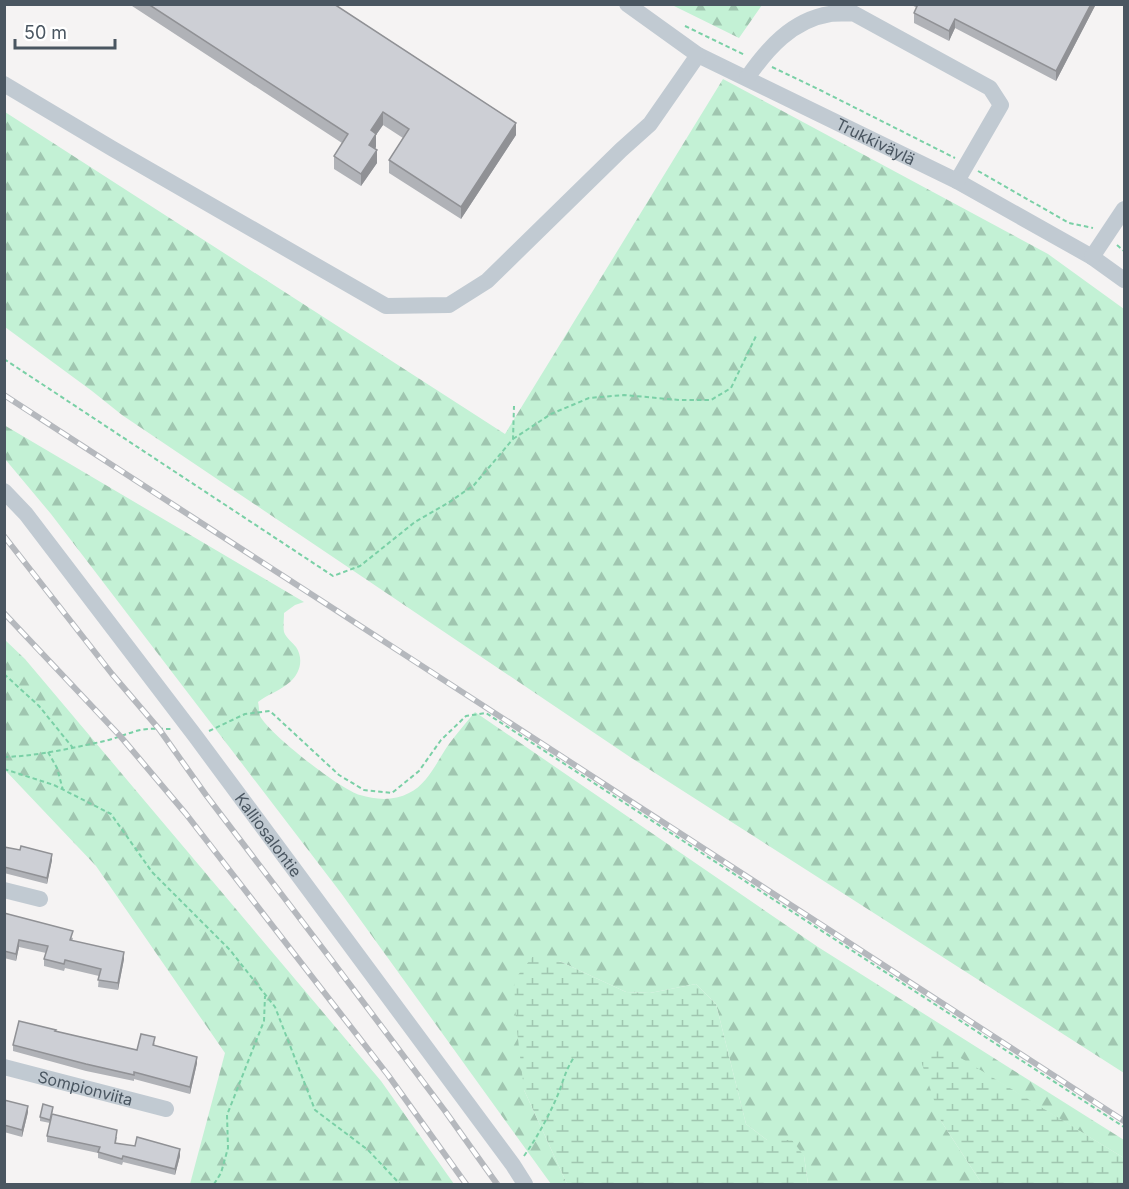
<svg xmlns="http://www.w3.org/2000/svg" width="1129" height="1189" font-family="Inter,sans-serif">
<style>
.forest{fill:url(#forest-firs)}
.wetland{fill:url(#wetland-marsh)}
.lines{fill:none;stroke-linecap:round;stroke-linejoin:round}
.path{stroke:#7ad0a6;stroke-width:2;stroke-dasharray:4.5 3;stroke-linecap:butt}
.minor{stroke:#c1cad2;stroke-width:16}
.rail-casing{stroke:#b5b8bd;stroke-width:6}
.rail{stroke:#fff;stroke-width:4;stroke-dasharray:11;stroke-linecap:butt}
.wall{fill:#b0b2b7}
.shaded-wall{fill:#909195}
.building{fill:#cdcfd5;stroke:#909195;stroke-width:1.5}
.labels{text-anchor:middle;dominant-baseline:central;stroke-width:6;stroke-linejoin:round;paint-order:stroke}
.street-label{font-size:16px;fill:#4a5661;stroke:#fff}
</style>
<defs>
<pattern id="forest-firs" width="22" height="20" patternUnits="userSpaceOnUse" patternTransform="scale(1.5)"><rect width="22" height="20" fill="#c3f1d5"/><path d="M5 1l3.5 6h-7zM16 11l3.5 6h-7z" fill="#a0c6b0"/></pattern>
<pattern id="wetland-marsh" width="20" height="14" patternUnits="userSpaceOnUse" patternTransform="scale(1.5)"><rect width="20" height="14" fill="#c3f1d5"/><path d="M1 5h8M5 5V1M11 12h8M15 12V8" fill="none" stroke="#a0c6b0"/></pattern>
</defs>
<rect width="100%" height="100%" fill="#f5f3f3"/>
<path class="forest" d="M 672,5 L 762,5 L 739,38 Z
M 723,79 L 1048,254 L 1124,309 L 1124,1073 L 630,757 L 122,415 L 92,391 L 5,327 L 5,112 L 505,434 Z
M 4,425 L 304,602 L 295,605 L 284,613 C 284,619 283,627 284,632 C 286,638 293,643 296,647 C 304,659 300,673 290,682 C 280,691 268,694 258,702 C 259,706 259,712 260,716 C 269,734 341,790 360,795 C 376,800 394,801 409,793 C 428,784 437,761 449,744 C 457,733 466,723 475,712 L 818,947 L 1124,1140 L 1124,1158 L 938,1045 L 941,1121 L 982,1184 L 808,1184 L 804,1156 L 767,1140 L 746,1124 L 716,1004 L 696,984 L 650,993 L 626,992 L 559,961 L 524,1090 L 567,1184 L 551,1184 L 341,893 L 51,514 L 5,459 Z
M 4,639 L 25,659 L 381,1081 L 454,1184 L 190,1184 L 225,1053 L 96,866 L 5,770 Z"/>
<path class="wetland" d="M 534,955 L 559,961 L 626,992 L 650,993 L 696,984 L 716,1004 L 746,1124 L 767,1140 L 792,1140 L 804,1156 L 808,1184 L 567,1184 L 524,1090 L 516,1022 L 514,980 Z
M 938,1044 L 1124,1158 L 1124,1184 L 982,1184 L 941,1121 L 921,1061 Z"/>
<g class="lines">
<path class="path" d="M 685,26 L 745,55
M 772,67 L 820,90 L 955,158
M 978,171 L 1069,223 L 1093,228
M 1117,245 L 1124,251
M 4,359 L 333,576 L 360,566 L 415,522 L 448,503 L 474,485 L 513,439 L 514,406
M 513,439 L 551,414 L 589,398 L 624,395 L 679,400 L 711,400 L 731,388 L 756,336
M 4,674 L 39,706 L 73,748
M 209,731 L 245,714 L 270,711 L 339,775 L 364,790 L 392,793 L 419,771 L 441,740 L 466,716 L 486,713 L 1124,1127
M 48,752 L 57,768 L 63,790
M 4,757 C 38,756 72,748 105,741 C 117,738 128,733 140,730 C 151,728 162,729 172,729
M 4,769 L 54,785 L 111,814 L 152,872 L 230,950 L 275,1007 L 315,1110 L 368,1150 L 400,1184
M 524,1156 C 538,1136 550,1114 559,1092 C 564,1078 566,1070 574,1057
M 214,1184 L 221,1173 L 228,1148 L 227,1115 L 264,1021 L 265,996"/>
<g class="minor">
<path id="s1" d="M 627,4 L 698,55 L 957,181 L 1092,257 L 1124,280"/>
<path d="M 747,78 C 767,49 792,20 830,14 C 838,13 846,14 853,13 L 990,88 L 1001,105 L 957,181"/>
<path d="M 4,84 L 113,149 L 386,306 L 449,305 L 487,281 L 621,150 L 650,124 L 698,55"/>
<path d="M 1092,257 L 1124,209"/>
<path id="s2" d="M 4,491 L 26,514 L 196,737 L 513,1165 L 525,1184"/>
<path d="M 4,890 L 40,899"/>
<path id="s3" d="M 4,1067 L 166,1109"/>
</g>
<g class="rail-casing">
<path id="rail" d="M 4,395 L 1124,1121
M 4,536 L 112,674 L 159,729 L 206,795 L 333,962 L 445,1111 L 497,1184
M 4,613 L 121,737 L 186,814 L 388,1075 L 466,1184"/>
</g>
<use href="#rail" class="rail"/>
</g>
<path class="wall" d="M 129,4 L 334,4 L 516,135 L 461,219 L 389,173 L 389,160 L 403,138 L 383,125 L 376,135 L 376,147 L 375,149 L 377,163 L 361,186 L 334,169 L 334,156 L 342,143 Z
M 910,4 L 1096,4 L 1056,81 L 955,28 L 949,41 L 914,23 L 914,13 L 917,8 Z
M 4,847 L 52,860 L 47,884 L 4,873 Z
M 4,913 L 73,938 L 72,941 L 124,959 L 118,990 L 98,987 L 99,976 L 65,968 L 64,971 L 44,966 L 44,959 L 46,953 L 19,947 L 16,961 L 4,958 Z
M 55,1031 L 137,1050 L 155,1043 L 154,1045 L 197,1063 L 190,1094 L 134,1079 L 134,1081 L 86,1071 L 13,1051 L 13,1045 Z
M 4,1100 L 28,1112 L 22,1137 L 4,1132 Z
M 53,1110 L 50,1123 L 40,1121 L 40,1117 Z
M 47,1136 L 117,1137 L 116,1143 L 180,1156 L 175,1175 L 123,1162 L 122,1165 L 98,1158 L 98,1153 L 47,1142 Z"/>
<path class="shaded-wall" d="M 1091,4 L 1096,4 L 1056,81 L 1056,71 Z
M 955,19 L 955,28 L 949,41 L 949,31 Z
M 383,112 L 383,125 L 376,135 L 376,147 L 369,158 L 369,145 L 371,130 Z
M 516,123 L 516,135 L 461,219 L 461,207 Z
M 377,150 L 377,163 L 361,186 L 361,174 Z
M 52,854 L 52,860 L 47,884 L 47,878 Z
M 19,940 L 19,947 L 16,961 L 16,954 Z
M 124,952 L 124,959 L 118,990 L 118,983 Z
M 197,1057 L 197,1063 L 190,1094 L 190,1087 Z
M 28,1106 L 28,1112 L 22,1137 L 22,1130 Z
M 180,1149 L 180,1156 L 175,1175 L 175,1169 Z"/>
<path class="building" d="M 148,4 L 334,4 L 516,123 L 461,207 L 389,160 L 409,129 L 383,112 L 371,130 L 376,134 L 369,145 L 377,150 L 361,174 L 334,156 L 348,134 Z
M 918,4 L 1091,4 L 1056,71 L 955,19 L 949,31 L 914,13 Z
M 21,846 L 52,854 L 47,878 L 4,867 L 4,847 L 20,850 Z
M 4,913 L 73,931 L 70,940 L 124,952 L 118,983 L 98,980 L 101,969 L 65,960 L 64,964 L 44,959 L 48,946 L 19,940 L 16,954 L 4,951 Z
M 19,1021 L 56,1030 L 55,1031 L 137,1050 L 141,1034 L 155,1037 L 153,1045 L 197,1057 L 190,1087 L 134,1072 L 134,1075 L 86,1064 L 13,1045 Z
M 4,1100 L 28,1106 L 22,1130 L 4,1125 Z
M 43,1104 L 53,1107 L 50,1120 L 40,1117 Z
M 52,1114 L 117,1130 L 115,1143 L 135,1146 L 137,1137 L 180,1149 L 175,1169 L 123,1156 L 122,1159 L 98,1152 L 100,1147 L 47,1136 Z"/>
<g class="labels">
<g class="street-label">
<text stroke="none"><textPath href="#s1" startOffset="285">Trukkiväylä</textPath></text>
<text stroke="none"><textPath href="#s2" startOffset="434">Kalliosalontie</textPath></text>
<text stroke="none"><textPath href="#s3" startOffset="84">Sompionviita</textPath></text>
</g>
</g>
<rect width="1129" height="1189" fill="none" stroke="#4a5661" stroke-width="12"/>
<path d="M15 39v9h100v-9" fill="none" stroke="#4a5661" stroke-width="3"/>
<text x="24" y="39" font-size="18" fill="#4a5661" stroke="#ffffff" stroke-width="4.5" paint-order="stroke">50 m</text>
</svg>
